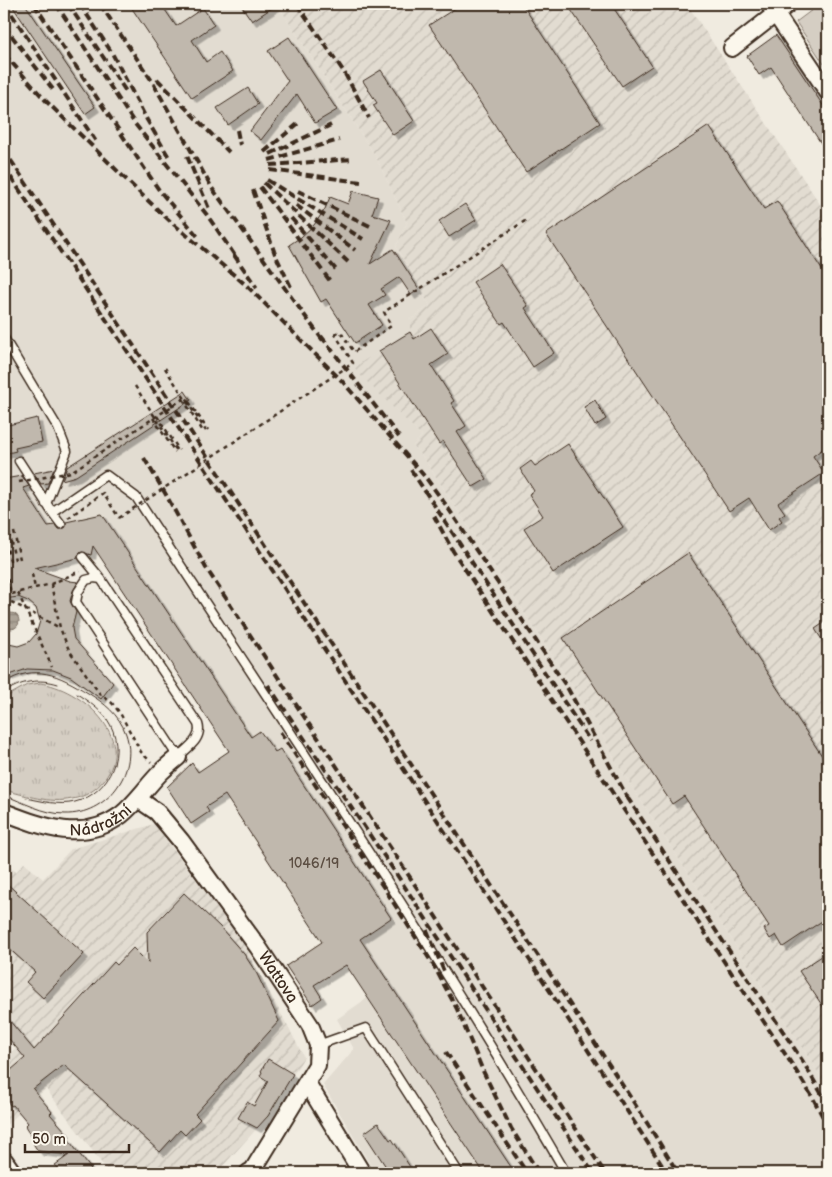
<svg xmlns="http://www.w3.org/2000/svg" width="832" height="1177" font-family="'Balsamiq Sans',sans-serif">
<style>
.built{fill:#e2dcd1}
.industrial{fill:url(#industrial-furrows)}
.grass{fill:url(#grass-tufts);stroke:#887c70}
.green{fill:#d5cec3;stroke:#887c70}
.water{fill:url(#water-rules);stroke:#7f7367}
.building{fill:#c0b8ad;stroke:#3b2a1e;filter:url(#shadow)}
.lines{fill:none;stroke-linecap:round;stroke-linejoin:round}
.lane-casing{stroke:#3b2a1e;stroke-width:11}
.street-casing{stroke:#3b2a1e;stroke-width:20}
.path{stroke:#3b2a1e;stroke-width:2.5;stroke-dasharray:4 4;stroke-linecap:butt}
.lane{stroke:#fbf7ec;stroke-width:8}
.street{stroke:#fbf7ec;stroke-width:16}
.tram{stroke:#3b2a1e;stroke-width:1}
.rail{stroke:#3b2a1e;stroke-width:4;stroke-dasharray:8 4;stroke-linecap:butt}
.path-bridge{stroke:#3b2a1e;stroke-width:2.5;stroke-dasharray:4 4;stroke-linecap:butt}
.labels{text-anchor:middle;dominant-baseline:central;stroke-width:4;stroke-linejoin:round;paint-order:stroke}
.number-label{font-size:14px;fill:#5c4e42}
.street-label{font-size:16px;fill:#3b2a1e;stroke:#fbf7ec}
</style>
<defs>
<pattern id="industrial-furrows" width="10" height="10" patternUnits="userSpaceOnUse" patternTransform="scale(1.25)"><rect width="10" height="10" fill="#e2dcd1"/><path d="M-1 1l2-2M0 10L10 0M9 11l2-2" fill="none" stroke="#c3bdb3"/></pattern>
<pattern id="grass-tufts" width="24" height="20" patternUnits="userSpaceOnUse" patternTransform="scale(1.25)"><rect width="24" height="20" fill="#d5cec3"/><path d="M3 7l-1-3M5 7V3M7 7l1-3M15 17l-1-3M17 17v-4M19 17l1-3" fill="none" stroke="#b8b1a7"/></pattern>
<pattern id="water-rules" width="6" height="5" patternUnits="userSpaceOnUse" patternTransform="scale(1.25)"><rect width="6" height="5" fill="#aca397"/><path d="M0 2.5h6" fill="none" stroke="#8d857b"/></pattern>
<filter id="shadow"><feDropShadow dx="4.5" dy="4.5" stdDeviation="0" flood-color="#0004"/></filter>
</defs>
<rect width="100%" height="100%" fill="#f0ebe0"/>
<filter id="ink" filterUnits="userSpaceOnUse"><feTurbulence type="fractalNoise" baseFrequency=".02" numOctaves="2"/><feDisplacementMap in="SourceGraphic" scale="10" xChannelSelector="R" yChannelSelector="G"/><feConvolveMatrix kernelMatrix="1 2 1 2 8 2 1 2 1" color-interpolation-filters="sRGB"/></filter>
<g filter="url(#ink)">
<path class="built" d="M 4,4 L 277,4 L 376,157 L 407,223 L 396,246 L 430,306 L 410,320 L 410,331 L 355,367 L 422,436 L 413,446 L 423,457 L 598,726 L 617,764 L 814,1066 L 828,1090 L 828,1173 L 375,1173 L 323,1085 L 354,1049 L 337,1019 L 389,983 L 360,939 L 391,918 L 287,760 L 282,763 L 261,731 L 250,738 L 105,517 L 102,515 L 48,526 L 70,560 L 56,563 L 56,569 L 4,580 Z"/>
<path class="industrial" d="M 277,4 L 687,4 L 828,216 L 828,1090 L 814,1066 L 617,764 L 598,726 L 423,457 L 413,446 L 422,436 L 361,376 L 354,367 L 410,331 L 410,320 L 430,306 L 396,246 L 407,223 L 376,157 Z
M 154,824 L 244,944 L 304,1057 L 268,1116 L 221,1168 L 212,1173 L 109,1173 L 46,1089 L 4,1127 L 4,1058 L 25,1041 L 4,1014 L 4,862 L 16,872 L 24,863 L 43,879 L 71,849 Z"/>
<path class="grass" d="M 40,683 C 80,688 138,737 104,780 C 96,790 85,797 72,799 C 50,804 25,795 4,790 L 4,698 L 27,685 Z"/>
<path class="green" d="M 820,4 L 828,4 L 828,70 L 796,22 Z"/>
<path class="water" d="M3 621a8 8 0 1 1 16 0a8 8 0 1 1-16 0Z"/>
<path class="building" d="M 11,4 L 25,4 L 95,107 L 85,114 Z
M 129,4 L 161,4 L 176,26 L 203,8 L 214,25 L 192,40 L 206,62 L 220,52 L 233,71 L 192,98 Z
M 240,4 L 278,4 L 252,21 Z
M 462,4 L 522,4 L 600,123 L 526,172 L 429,25 Z
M 567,4 L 611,4 L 652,66 L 622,86 Z
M 776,35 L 828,113 L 828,154 L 771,67 L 759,75 L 747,56 Z
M 289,37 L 337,110 L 315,123 L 297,94 L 261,140 L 250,131 L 288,81 L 268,51 Z
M 381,70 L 414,121 L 393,135 L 373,105 L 377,103 L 363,81 Z
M 248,88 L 258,104 L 228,125 L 217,108 Z
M 709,126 L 764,209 L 777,201 L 828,279 L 828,445 L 813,456 L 824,473 L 778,503 L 785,513 L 779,517 L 782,521 L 769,530 L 749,498 L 729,511 L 546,234 Z
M 353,191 L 378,197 L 372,214 L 391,220 L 370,264 L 393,249 L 419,289 L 411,295 L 399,277 L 381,289 L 385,295 L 369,305 L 382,325 L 355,343 L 326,299 L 321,302 L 289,245 L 301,237 L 314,225 L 325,209 L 330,197 L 348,204 Z
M 465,204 L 476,220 L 449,237 L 439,221 Z
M 500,264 L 528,306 L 525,308 L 554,353 L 533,367 L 504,322 L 501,324 L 473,282 Z
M 431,328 L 448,354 L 431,365 L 454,401 L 451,403 L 466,426 L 457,432 L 487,479 L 473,487 L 443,441 L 439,444 L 379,351 L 410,332 L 414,339 Z
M 185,391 L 191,400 L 76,476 L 62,480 L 67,467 Z
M 595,400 L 606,419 L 595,426 L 584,407 Z
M 37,418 L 42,442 L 15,448 L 16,451 L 4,454 L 4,426 Z
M 568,444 L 623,527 L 553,573 L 524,528 L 543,516 L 529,494 L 534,491 L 520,469 L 531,461 L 535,466 Z
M 54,469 L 48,483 L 41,484 L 34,473 Z
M 22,476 L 29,486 L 23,488 L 48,526 L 55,525 L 58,529 L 62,529 L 66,527 L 66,522 L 102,514 L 251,737 L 260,731 L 275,752 L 280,749 L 391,918 L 360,939 L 515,1173 L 484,1173 L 346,965 L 314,985 L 322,998 L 312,1005 L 286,966 L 322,942 L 225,795 L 206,807 L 209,812 L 191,824 L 167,787 L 192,763 L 198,772 L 229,751 L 93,546 L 91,555 L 82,552 L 78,555 L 78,558 L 34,568 L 70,581 L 78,582 L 73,591 L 70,601 L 76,612 L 72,628 L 74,639 L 113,683 L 101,699 L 71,677 L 53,670 L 27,669 L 4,677 L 4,643 L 18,646 L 29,642 L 36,634 L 40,621 L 36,608 L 28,601 L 18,597 L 4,599 L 4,479 Z
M 688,553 L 828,765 L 828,917 L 783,947 L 776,935 L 770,939 L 764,929 L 769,926 L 684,796 L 672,804 L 563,638 Z
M 828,620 L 828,649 L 815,629 Z
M 4,881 L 84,954 L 43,998 L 26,982 L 35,972 L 4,944 Z
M 184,893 L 220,927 L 244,954 L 257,974 L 279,1021 L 195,1114 L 200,1119 L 185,1135 L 180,1130 L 160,1152 L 64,1065 L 33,1089 L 52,1112 L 50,1114 L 66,1132 L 64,1134 L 94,1173 L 62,1173 L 55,1165 L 69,1155 L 38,1151 L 34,1145 L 34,1140 L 25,1126 L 28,1123 L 13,1105 L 11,1106 L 4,1097 L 4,1076 L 25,1058 L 4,1033 L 4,1014 L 34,1050 L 114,962 L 117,965 L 133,948 L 148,963 L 147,932 Z
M 828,952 L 828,1014 L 799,971 Z
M 268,1059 L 293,1074 L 268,1116 L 257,1128 L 238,1118 L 247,1102 L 254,1106 L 268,1081 L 260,1076 L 262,1072 L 261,1071 Z
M 378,1123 L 390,1140 L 392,1139 L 412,1170 L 407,1173 L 390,1173 L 364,1133 Z"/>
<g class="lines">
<g class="lane-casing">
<path id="lane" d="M 4,338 L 58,428 L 67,451 L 46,504
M 19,461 L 52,512 L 61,524
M 52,512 L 106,475 L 136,497 C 282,721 433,942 566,1173
M 83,557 L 101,579 L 198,724 C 203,739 187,748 178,757 L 76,602 L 78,592 L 86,580 L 94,578 L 101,579
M 318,1045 L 366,1028 L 459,1173"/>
</g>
<g class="street-casing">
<g id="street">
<path d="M 769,4 L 828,92"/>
<path d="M 732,48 L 788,4"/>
<path id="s1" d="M 138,799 L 157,812 L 181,841 L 258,947 L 310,1025 L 318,1045 L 317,1065 L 253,1170 L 248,1173"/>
<path id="s2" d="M 4,812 C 43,827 83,843 121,815 C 136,803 147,786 161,772 C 166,767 172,762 178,757"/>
<path d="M 307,1083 L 362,1173"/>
<path d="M 4,1160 L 13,1173"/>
</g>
</g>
<path class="path" d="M 335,334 L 340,331 L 354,352 L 391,326 L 384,312 L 528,219
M 165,368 L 206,431
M 135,386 L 177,451
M 183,399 L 204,433
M 189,402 L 208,430
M 157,416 L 179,450
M 153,418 L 175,452
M 68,518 L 103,493 L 119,518
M 14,532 L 20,559
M 9,533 L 15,560
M 4,534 L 10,561
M 32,574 L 35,588
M 8,579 L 11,594
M 51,584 L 60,628 L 69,650 L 100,694 L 112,703 L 120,713 L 141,752 L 151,762
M 18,593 L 52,667
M 4,596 L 51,584 L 80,571
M 4,598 L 60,628"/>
<use href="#lane" class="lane"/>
<use href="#street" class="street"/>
<path class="tram" d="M 4,683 C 35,663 59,675 88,693 C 104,703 119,714 126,734 C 139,773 106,815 65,814 C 44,814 23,802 4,795
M 4,693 C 20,681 39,678 58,684
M 26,798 C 42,801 59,806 75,802 C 111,793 128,750 107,719 C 99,709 88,701 77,694"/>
<path class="rail" d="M 5,4 L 97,143
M 34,4 L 159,190 L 200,239
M 56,4 L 135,124 L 207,215 L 238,260
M 68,4 L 127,93
M 80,4 L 112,53 L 147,120 L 170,159
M 100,4 L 152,81 L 212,188 L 324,342
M 297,4 L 344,72 L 369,118
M 4,26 L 55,92
M 4,54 L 46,101 L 141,194 L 171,222 L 246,285 L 342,381 L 426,478 L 446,505 L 568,689 L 630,802
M 157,79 L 229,152
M 237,130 L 240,145
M 4,150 L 554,980 L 649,1126 L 678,1173
M 264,152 L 300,122
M 270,154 L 331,125
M 187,156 L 210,211
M 269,160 L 339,140
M 270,165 L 353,159
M 4,167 L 164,406 L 546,985 L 667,1173
M 270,170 L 361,182
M 267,180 L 363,239
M 264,183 L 348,262
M 260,187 L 330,281
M 253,190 L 275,254 L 291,287
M 298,191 L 370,226
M 296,205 L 355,250
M 291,218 L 338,272
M 234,255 L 257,288
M 321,336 L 399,437
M 144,458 L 165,493 L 206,568 L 605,1173
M 411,470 L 590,741
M 434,516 L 453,551 L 791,1063 L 813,1098 L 828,1127
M 268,685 L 397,875 L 593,1173
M 280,732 L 388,894 L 434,966 L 457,1009 L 483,1071 L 511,1128 L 539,1173
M 627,797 L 802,1060 L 828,1105
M 427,930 L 445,974
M 446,1052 L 527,1173"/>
<path class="path-bridge" d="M 19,482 L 71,472 L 186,397 L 189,402
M 119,518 L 353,363 L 335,334"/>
</g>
</g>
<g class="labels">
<g class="number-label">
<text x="314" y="863">1046/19</text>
</g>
<g class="street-label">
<text stroke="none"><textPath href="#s2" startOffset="101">Nádražní</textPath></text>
<text stroke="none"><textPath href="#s1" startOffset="228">Wattova</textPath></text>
</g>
</g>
<rect width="832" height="1177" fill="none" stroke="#fbf7ec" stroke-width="20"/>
<rect x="10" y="10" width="812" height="1157" fill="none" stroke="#3b2a1e" stroke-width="2" filter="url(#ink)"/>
<path d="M25 1144v8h104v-8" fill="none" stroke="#3b2a1e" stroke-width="2.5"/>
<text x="32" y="1144" font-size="15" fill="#3b2a1e" stroke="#fbf7ec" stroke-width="4" paint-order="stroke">50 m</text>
</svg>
